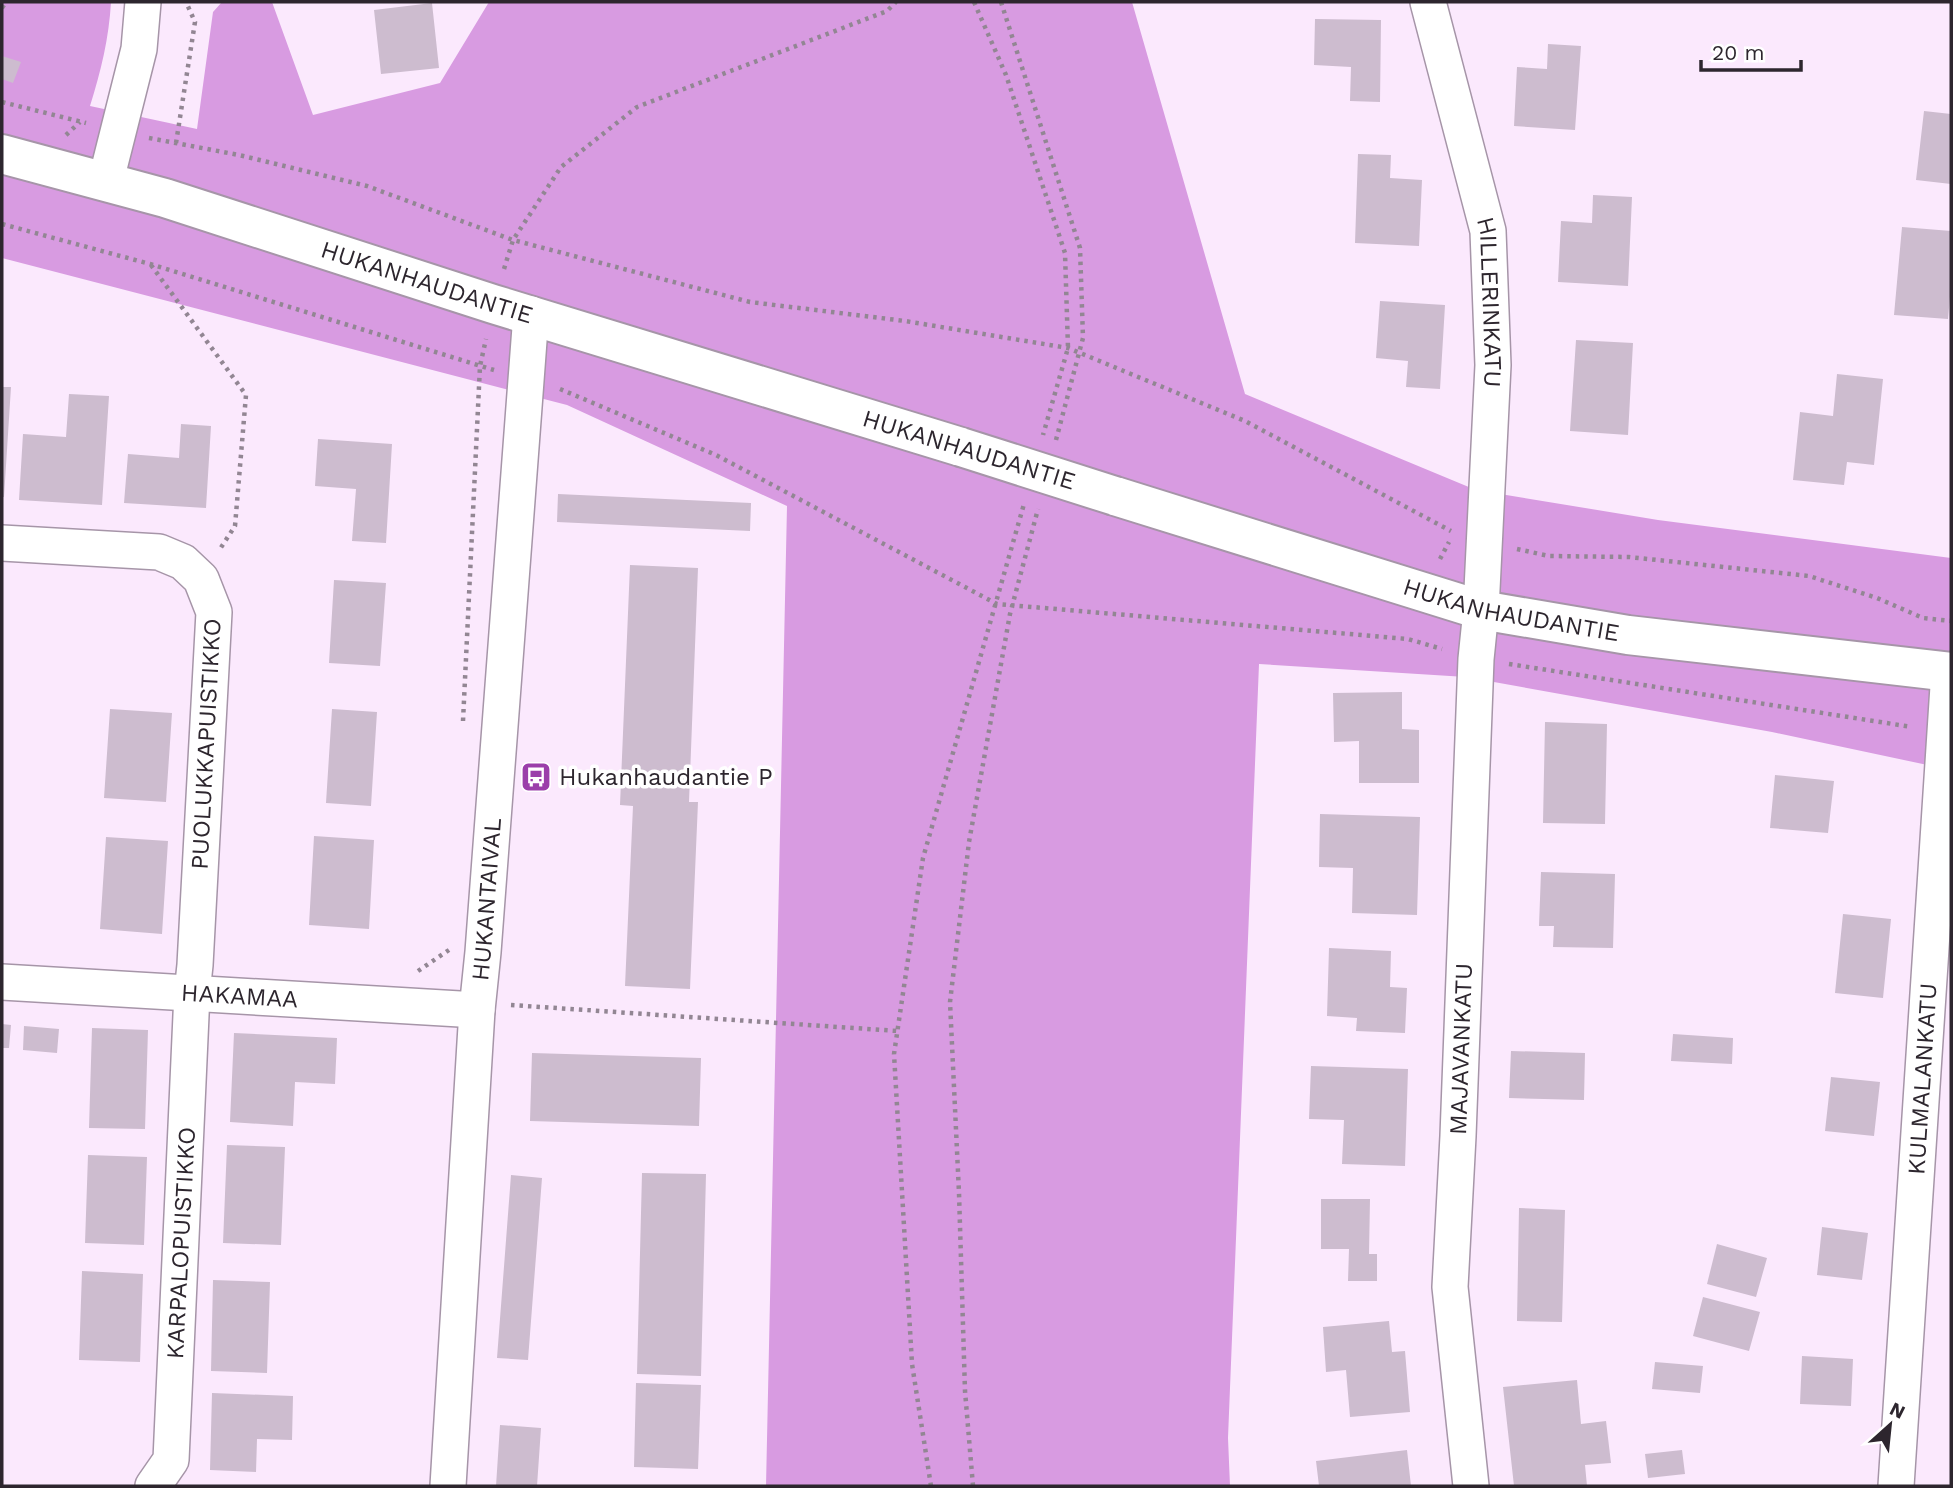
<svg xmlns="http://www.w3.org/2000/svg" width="1953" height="1488" font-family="'Work Sans',sans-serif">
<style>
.forest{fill:#d89be1}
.building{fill:#cdbccf}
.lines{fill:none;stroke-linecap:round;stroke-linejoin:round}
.minor-casing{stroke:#a695a8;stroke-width:38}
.major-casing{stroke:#a695a8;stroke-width:42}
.path{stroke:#928693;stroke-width:4.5;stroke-dasharray:3.5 5;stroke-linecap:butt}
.minor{stroke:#fff;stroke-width:35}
.major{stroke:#fff;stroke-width:38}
.major-bridge-casing{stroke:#a695a8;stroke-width:42;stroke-linecap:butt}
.major-bridge{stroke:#fff;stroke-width:38}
.labels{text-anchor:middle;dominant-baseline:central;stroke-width:7;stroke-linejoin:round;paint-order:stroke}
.street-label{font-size:24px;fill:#2d262e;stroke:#fff}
.poi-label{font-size:24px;fill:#2d262e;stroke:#fff;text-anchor:start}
</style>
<rect width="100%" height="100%" fill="#fbe9fd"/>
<path class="forest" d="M 2,2 L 111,2 C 109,38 101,71 90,106 L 197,129 L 213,12 L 222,2 L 272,2 L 313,115 L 440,83 L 489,2 L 1132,2 L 1245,394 L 1476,490 L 1658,520 L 1951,558 L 1951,770 L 1772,732 L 1466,677 L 1259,664 L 1228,1438 L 1230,1486 L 766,1486 L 787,506 L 567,405 L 2,258 Z"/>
<path class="building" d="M 432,3 L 439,68 L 381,74 L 374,10 Z
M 1315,19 L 1381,20 L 1380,102 L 1350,101 L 1351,67 L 1314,65 Z
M 1548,44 L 1581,46 L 1575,130 L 1514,126 L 1517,67 L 1547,69 Z
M 2,56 L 21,62 L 13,83 L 2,79 Z
M 1924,111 L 1951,114 L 1951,184 L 1916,180 Z
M 1358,154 L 1391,155 L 1390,178 L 1422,180 L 1419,246 L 1355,243 Z
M 1593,195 L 1632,197 L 1628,286 L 1558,282 L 1561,221 L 1592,223 Z
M 1902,227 L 1951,231 L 1951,285 L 1948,319 L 1894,315 Z
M 1380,301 L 1445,305 L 1440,389 L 1406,387 L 1408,361 L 1376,358 Z
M 1576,340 L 1633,343 L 1628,435 L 1570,431 Z
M 1837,374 L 1883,379 L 1874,465 L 1847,462 L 1844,485 L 1793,480 L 1800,412 L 1833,416 Z
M 2,387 L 11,387 L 4,497 L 2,497 Z
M 69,394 L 109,396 L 102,505 L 19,500 L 23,434 L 66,437 Z
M 181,424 L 211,426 L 206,508 L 124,503 L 128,454 L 179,458 Z
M 318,439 L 392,444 L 386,543 L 352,541 L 356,489 L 315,486 Z
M 558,494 L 751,503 L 750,531 L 557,522 Z
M 630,565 L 698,568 L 689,802 L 698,802 L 690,989 L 625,986 L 633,806 L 620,805 Z
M 334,580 L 386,583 L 380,666 L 329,663 Z
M 1402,692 L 1402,729 L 1419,730 L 1419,783 L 1359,783 L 1359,741 L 1334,742 L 1333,693 Z
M 110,709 L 172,713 L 166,802 L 104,798 Z
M 332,709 L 377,712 L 371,806 L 326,803 Z
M 1545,722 L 1607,724 L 1605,824 L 1543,823 Z
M 1775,775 L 1834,781 L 1828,833 L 1770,828 Z
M 1320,814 L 1420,817 L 1417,915 L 1352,913 L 1353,868 L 1319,867 Z
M 314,836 L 374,840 L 369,929 L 309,925 Z
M 106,837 L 168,841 L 162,934 L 100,929 Z
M 1541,872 L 1615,874 L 1613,948 L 1553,947 L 1554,926 L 1539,926 Z
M 1843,914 L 1891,919 L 1883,998 L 1835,993 Z
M 1329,948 L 1391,951 L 1390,987 L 1407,988 L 1405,1033 L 1356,1031 L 1357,1018 L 1327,1016 Z
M 2,1024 L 11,1025 L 9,1048 L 2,1048 Z
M 24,1026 L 59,1029 L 57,1053 L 23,1050 Z
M 92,1028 L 148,1030 L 145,1129 L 89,1128 Z
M 234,1033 L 337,1038 L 335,1084 L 295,1082 L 293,1126 L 230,1122 Z
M 1673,1034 L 1733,1038 L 1732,1064 L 1671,1061 Z
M 1511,1051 L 1585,1053 L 1584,1100 L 1509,1098 Z
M 532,1053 L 701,1058 L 699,1126 L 530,1121 Z
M 1311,1066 L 1408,1069 L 1405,1166 L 1342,1164 L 1344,1120 L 1309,1119 Z
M 1831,1077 L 1880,1082 L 1874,1136 L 1825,1131 Z
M 227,1145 L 285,1147 L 281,1245 L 223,1243 Z
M 88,1155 L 147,1157 L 144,1245 L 85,1243 Z
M 642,1173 L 706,1174 L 701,1376 L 637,1374 Z
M 511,1175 L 542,1178 L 528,1360 L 497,1358 Z
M 1321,1199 L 1370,1199 L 1369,1254 L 1377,1254 L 1377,1281 L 1348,1281 L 1349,1249 L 1321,1249 Z
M 1519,1208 L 1565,1210 L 1562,1322 L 1517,1321 Z
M 1822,1227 L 1868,1233 L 1862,1280 L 1817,1275 Z
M 1717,1244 L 1767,1258 L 1756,1297 L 1707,1284 Z
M 82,1271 L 143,1274 L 140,1362 L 79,1360 Z
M 213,1280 L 270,1282 L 267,1373 L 211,1371 Z
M 1703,1297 L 1760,1312 L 1749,1351 L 1693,1336 Z
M 1389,1321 L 1392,1352 L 1405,1351 L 1410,1412 L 1350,1417 L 1346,1370 L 1326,1372 L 1323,1327 Z
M 1802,1356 L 1853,1359 L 1851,1406 L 1800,1404 Z
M 1655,1362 L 1703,1366 L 1700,1393 L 1652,1389 Z
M 1577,1380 L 1581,1424 L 1606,1421 L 1611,1463 L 1585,1465 L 1587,1486 L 1514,1486 L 1503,1387 Z
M 636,1383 L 701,1385 L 698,1469 L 634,1467 Z
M 212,1393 L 293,1396 L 292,1440 L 257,1439 L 256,1472 L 210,1470 Z
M 500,1425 L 541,1428 L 537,1486 L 496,1486 Z
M 1407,1450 L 1411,1486 L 1319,1486 L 1316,1461 Z
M 1682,1450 L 1685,1474 L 1648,1478 L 1645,1454 Z"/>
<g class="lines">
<g class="minor-casing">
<g id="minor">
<path id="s1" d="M 1428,2 L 1488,231 L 1493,365 L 1481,610 L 1476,659 L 1458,1136 L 1450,1287 L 1471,1486"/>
<path d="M 106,180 L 139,49 L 143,2"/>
<path d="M 2,543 L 159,552 L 183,562 L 201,579 L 214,612 L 195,965 L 192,993 L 171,1460 L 153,1486"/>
<path id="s2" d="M 2,982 L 477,1010"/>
<path id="s3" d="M 448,1486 L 477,1010 L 483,952 L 531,314"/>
<path id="s4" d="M 1896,1486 L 1949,671"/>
</g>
</g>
<g class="major-casing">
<g id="major">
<path id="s5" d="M 2,154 L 165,198 L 493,304 L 961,447"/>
<path id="s6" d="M 1115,496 L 1481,610 L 1628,635 L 1951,672"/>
</g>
</g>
<path class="path" d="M 974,2 L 1006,75 L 1065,253 L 1068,348 L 1043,435
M 1001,2 L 1080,248 L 1083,338 L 1056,440
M 2,8 L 6,2
M 2,102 L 86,123
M 66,135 L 80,122
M 149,138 L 239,155 L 367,186 L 513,240 L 750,302 L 905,321 L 1068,348 L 1245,421 L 1451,531
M 176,143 L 195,22 L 186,2
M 2,224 L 150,264 L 494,370
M 151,265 L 246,395 L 235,526 L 220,549
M 504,269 L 513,240 L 561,167 L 637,107 L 887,11 L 896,2
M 560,389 L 716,455 L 997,604 L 1408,639 L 1442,649
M 1517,549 L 1549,556 L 1629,557 L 1809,576 L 1877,598 L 1923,618 L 1951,621
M 1440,559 L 1449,542
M 1509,664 L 1912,727
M 463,721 L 480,366 L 486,339
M 418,971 L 449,950
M 511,1005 L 898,1031
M 931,1486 L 912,1364 L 894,1054 L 923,858 L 1024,504
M 973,1486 L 965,1391 L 959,1193 L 950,1002 L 969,842 L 1010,614 L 1038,509"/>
<use href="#minor" class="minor"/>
<use href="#major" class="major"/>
<g class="major-bridge-casing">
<path id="major-bridge" d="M 961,447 L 1115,496"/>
</g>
<use href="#major-bridge" class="major-bridge"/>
</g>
<defs>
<g id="bus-square" transform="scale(1.575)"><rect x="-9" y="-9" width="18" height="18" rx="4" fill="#9b3faa" stroke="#fff"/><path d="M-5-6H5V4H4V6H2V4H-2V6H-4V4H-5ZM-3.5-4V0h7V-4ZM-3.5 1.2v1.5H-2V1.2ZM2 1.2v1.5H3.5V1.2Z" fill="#fff"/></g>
</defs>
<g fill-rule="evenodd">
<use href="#bus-square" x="536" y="777"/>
</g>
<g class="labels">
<g class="street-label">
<text stroke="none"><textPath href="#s5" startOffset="444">HUKANHAUDANTIE</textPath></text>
<text stroke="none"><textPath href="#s1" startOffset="308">HILLERINKATU</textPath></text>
<text transform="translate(969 450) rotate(17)">HUKANHAUDANTIE</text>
<text stroke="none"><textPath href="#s6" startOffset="413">HUKANHAUDANTIE</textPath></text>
<text transform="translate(206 744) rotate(-87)">PUOLUKKAPUISTIKKO</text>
<text stroke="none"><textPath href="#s3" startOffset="588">HUKANTAIVAL</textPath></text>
<text stroke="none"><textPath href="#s2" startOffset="238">HAKAMAA</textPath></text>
<text transform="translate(1461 1049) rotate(-88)">MAJAVANKATU</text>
<text stroke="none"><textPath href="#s4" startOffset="408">KULMALANKATU</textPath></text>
<text transform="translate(181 1243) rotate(-87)">KARPALOPUISTIKKO</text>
</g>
<g class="poi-label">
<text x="559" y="777">Hukanhaudantie P</text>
</g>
</g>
<rect width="1953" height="1488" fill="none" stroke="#2d262e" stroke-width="7"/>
<g transform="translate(1890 1425) rotate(27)" stroke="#ffffff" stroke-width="5" paint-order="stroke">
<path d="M0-5L12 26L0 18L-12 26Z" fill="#2d262e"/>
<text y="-10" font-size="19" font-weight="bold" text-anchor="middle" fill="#2d262e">N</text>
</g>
<path d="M1701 60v10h100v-10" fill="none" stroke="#2d262e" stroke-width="3.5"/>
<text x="1712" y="60" font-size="21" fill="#2d262e" stroke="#ffffff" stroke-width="5" paint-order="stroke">20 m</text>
</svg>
